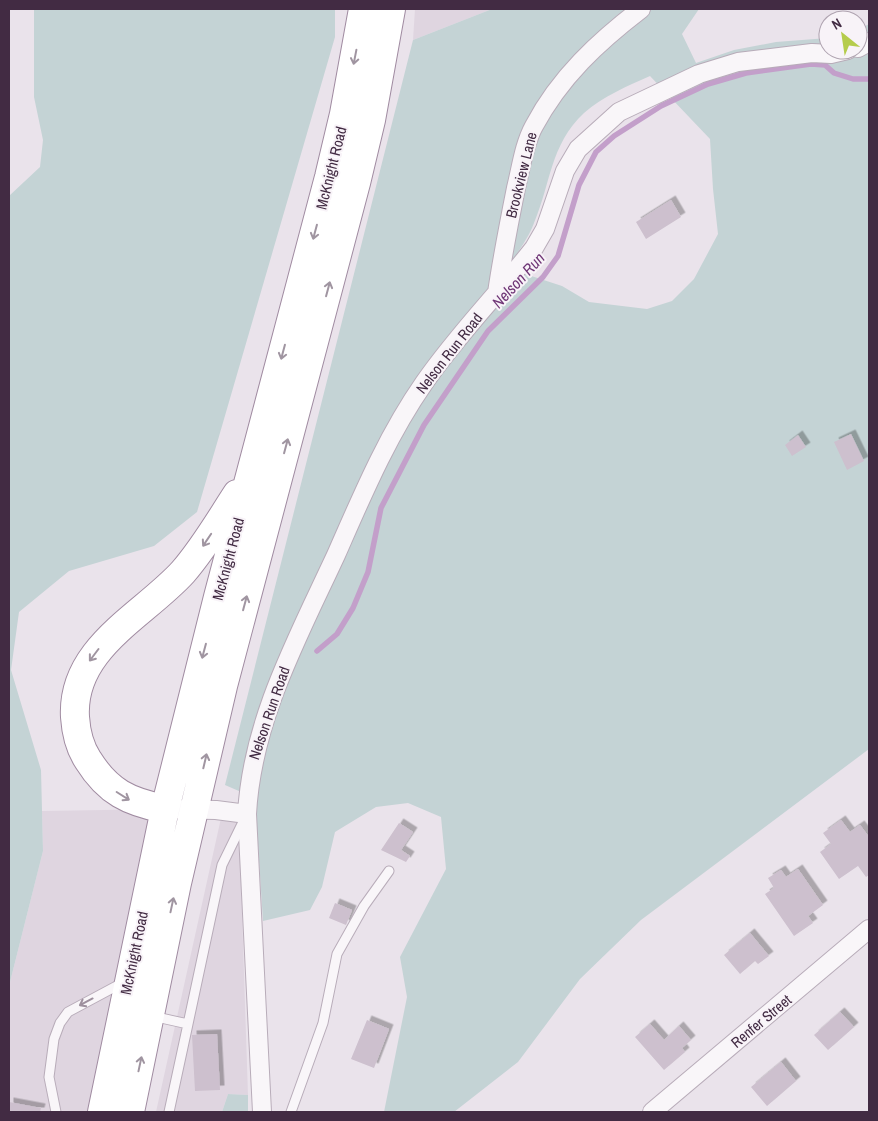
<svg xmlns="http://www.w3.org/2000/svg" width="878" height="1121" font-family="'Archivo Narrow',sans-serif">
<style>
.built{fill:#dfd5e0}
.green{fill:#c4d3d5;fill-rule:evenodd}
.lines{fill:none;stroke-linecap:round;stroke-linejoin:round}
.stream{stroke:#c39fca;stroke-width:5.5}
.building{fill:#cdc0ce;filter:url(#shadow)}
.lane-casing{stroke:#b8acb9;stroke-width:11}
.street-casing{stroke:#b8acb9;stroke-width:20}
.highway-casing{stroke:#a08ba1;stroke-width:30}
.lane{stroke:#f9f6f9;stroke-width:9}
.street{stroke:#f9f6f9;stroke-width:18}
.highway{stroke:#fff;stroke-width:28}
.oneway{stroke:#a095a1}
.oneway2{stroke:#9e909e}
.labels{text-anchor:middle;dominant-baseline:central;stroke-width:4;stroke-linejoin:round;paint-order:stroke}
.street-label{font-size:15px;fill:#422b43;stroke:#f8f3f8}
.water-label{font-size:16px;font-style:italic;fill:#6f3676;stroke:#f8f3f8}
</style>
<defs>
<filter id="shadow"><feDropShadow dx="4.5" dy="-4.5" stdDeviation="0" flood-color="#0004"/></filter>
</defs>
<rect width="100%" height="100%" fill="#eae3eb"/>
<path class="built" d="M 415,9 L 492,9 L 413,40 Z
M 165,809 L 102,1112 L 9,1112 L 9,986 L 43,851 L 42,811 Z
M 221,818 L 239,822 L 248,1095 L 228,1094 L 222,1112 L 156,1112 Z"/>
<path class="green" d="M 34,9 L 335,9 L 335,37 L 197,512 L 154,546 L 69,571 L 19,612 L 11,670 L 41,770 L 43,851 L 9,986 L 9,196 L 40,167 L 43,140 L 34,97 Z
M 492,9 L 699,9 L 682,34 L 696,63 L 734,50 L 776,42 L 828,38 L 828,50 L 858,50 L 858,30 L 869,24 L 869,749 L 641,920 L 580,979 L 518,1062 L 454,1112 L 384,1112 L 407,997 L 400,957 L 446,869 L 441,817 L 408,803 L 376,807 L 335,832 L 322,887 L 310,910 L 263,921 L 255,798 L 225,785 L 413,40 ZM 650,76 L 710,139 L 713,189 L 718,234 L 694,279 L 672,301 L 647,309 L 589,302 L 562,286 L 516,271 L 511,263 C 519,250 529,237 534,223 C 551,183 550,145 584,113 C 603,96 628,86 650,76 Z
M 228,1094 L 248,1095 L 248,1112 L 222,1112 Z"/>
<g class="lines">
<path class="stream" d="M 317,651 L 337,634 L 353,608 L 368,572 L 381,508 L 424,425 L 488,331 L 543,277 L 558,256 L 579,185 L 596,152 L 614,136 L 661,106 L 708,84 L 746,73 L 811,64 L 825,65 L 834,73 L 853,79 L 869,79"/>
</g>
<path class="building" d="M 671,200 L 681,217 L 646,239 L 636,222 Z
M 851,434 L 864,461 L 847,470 L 834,442 Z
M 798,435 L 806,447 L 792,456 L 785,445 Z
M 841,820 L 850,832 L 860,825 L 869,837 L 869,875 L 866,877 L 858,866 L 839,879 L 820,852 L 831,844 L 823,833 Z
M 399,823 L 413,832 L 401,850 L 410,856 L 406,862 L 381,850 Z
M 798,869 L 823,905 L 808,916 L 813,923 L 794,936 L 765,894 L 774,888 L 768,878 L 781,870 L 786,877 Z
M 335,903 L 352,910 L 346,925 L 329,918 Z
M 750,933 L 769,956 L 758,964 L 755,961 L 740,974 L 724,955 Z
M 840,1012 L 854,1027 L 828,1050 L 814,1035 Z
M 367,1020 L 389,1029 L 374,1068 L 351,1059 Z
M 650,1024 L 664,1040 L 679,1026 L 691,1040 L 682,1048 L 685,1052 L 664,1070 L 635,1037 Z
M 217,1034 L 220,1090 L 195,1091 L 192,1035 Z
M 781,1062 L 796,1081 L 767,1106 L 751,1087 Z
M 9,1102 L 41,1108 L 40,1112 L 9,1112 Z"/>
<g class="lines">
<g class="lane-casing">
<path id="lane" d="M 152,1016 L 188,1024 L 222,865 L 244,820
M 56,1112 L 49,1077 L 54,1039 L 60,1023 L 68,1012 L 124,982
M 169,1112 L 188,1024
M 291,1112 L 323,1023 L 337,954 L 364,906 L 389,871"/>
</g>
<g class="street-casing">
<path id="street" d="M 858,48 L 869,42
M 497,293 C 502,258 509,223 516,188 C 521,168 524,144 534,126 C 560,77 598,42 641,9
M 165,809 L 216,810 L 247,814
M 262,1112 L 247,814 C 252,721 297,639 336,555 C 362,496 387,436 424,383 C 457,335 498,294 534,248 L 545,229 L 565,171 L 578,149 L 619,112 L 699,74 L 738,62 L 812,53 L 831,54 L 848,50
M 652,1112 L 869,929"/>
</g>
<g class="highway-casing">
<path id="highway" d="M 165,809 C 129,802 108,792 88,760 C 80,748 76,732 75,717 C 71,648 143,616 183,572 C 204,548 220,520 237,494
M 102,1112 L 165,809 L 218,597 L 329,177 L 344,114 L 363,9
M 130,1112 L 177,883 L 223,686 L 356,183 L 371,120 L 391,9"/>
</g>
<use href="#lane" class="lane"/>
<use href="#street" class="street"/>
<use href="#highway" class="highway"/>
</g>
<defs><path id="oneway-shaft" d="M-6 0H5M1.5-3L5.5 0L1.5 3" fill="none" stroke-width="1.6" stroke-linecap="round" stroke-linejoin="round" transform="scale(1.25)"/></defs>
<g class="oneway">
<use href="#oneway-shaft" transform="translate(355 57) rotate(101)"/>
<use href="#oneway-shaft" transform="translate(315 232) rotate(105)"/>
<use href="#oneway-shaft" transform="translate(328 289) rotate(-75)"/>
<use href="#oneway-shaft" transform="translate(283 352) rotate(105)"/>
<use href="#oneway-shaft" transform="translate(286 446) rotate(-75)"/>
<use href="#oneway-shaft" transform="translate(207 540) rotate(124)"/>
<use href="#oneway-shaft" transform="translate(245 603) rotate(-75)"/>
<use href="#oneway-shaft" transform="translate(204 651) rotate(105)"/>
<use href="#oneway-shaft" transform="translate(94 655) rotate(127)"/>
<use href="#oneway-shaft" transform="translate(205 761) rotate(-77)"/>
<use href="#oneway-shaft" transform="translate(123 796) rotate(32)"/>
<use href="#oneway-shaft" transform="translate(172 905) rotate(-78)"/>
<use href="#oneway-shaft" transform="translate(140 1064) rotate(-78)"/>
</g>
<use class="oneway2" href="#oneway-shaft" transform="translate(86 1002) rotate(152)"/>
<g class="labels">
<g class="street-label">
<text transform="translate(331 168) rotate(-76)">McKnight Road</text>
<text transform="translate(521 175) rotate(-76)">Brookview Lane</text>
<text transform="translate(449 353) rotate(-52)">Nelson Run Road</text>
<text transform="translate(228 559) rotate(-75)">McKnight Road</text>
<text transform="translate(269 713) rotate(-71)">Nelson Run Road</text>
<text transform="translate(134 953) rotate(-78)">McKnight Road</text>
<text transform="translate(761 1021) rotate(-40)">Renfer Street</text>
</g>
<g class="water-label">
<text transform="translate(518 280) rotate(-47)">Nelson Run</text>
</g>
</g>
<rect width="878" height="1121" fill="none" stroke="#422b43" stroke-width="20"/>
<g transform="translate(843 35) rotate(330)"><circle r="24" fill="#f8f3f8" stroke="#afa3b0"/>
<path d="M0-4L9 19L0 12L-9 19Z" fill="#b5cc4c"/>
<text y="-8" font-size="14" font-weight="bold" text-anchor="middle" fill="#422b43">N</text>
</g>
</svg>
